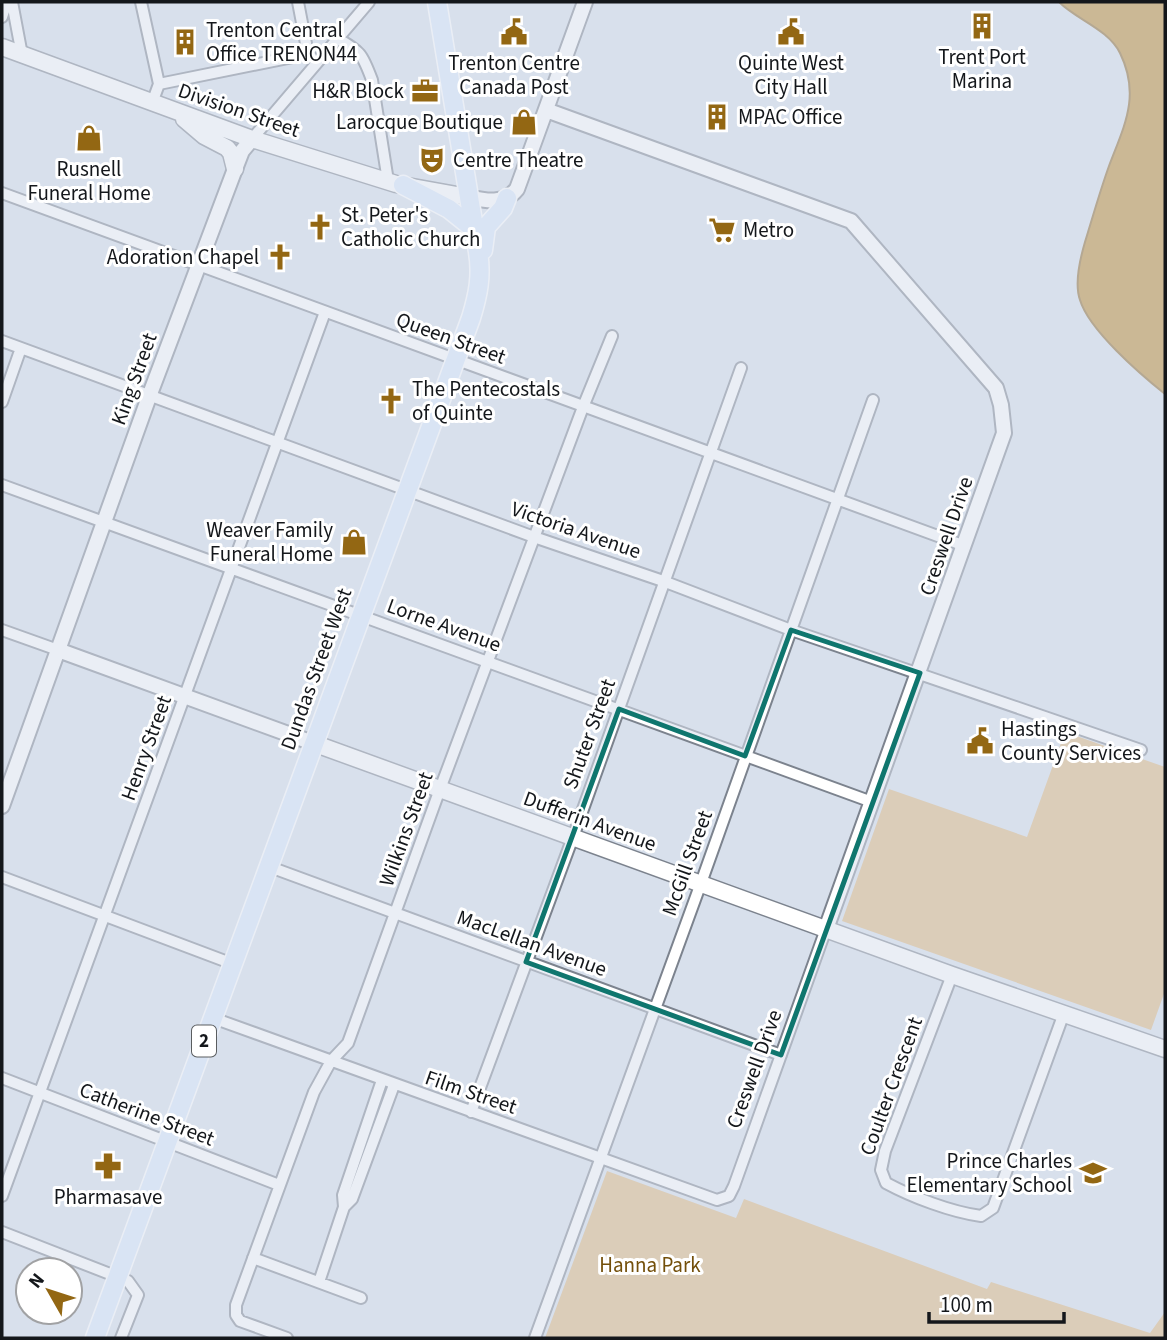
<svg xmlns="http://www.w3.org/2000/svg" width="1167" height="1340" font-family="'Source Sans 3',sans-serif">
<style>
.green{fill:#ddb67b}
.water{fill:#bb872b;stroke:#896526;stroke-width:2}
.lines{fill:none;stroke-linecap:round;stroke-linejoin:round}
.minor-casing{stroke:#7c838e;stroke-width:14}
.tertiary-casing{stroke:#7c838e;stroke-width:18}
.secondary-casing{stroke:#7c838e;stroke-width:19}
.primary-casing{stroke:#fff;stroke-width:21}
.minor{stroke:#fff;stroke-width:10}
.tertiary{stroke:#fff;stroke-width:14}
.secondary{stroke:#fff;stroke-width:16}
.primary{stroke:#d9e8fd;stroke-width:18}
.marked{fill:none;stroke:#0f766e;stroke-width:5;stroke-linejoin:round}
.labels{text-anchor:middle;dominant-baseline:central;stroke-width:6;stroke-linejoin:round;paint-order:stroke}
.shield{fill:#fff;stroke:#5a5d5f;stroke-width:2}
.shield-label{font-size:19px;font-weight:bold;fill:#14171b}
.poi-label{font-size:21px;fill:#14171b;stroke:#fff;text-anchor:start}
.street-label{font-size:21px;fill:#14171b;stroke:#fff}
.park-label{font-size:21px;fill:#734f0a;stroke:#fff}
</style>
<rect width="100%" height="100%" fill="#d8e0ec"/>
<path class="green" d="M 1065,732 L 1165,767 L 1165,991 L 1151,1030 L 842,921 L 889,789 L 1027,837 Z
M 607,1171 L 736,1218 L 744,1199 L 987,1289 L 991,1282 L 1150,1333 L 1165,1312 L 1165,1338 L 545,1338 Z"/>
<path class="water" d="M 1059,2 L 1165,2 L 1165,394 C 1140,374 1089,330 1080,300 C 1074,283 1080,259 1085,242 C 1093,216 1100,191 1109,166 C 1124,126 1141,96 1120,53 C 1108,29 1077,20 1059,2 Z"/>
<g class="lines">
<g class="minor-casing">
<path id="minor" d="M 12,2 L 22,55
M 141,2 L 159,84 L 152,103
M 298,2 L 308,54 L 312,58
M 2,17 L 7,2
M 337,38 C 361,52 362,53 372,80 L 388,181
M 159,84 L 308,54
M 252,139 L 369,2
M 2,193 L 965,546
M 2,341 L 534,537 L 663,581 L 791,630 L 1141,750
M 2,402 L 21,348
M 2,485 L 872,802
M 2,630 L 58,650
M 270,867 L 781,1055
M 2,877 L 233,964
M 952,975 L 885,1151 L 881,1170 L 886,1183 C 912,1197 951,1212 981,1216 L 993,1208 L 1064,1013
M 213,1018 L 717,1200 L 729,1196 L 734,1186 L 826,929
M 2,1078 L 279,1185
M 471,1112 L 573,837 L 741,368
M 2,1196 L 325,312
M 344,1207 L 352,1199 L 394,1085
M 2,1232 L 128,1281 L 138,1295 L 121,1338
M 253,1258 L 361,1298
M 319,1282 L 344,1207 L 343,1195 L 382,1080
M 287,1338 L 240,1321 L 236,1315 L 236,1305 L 314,1092 L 331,1061 L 348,1043 L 440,789 L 583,407 L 612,336
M 535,1338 L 701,883 L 873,400"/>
</g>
<g class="tertiary-casing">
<path id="tertiary" d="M 546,110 L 851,221 L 996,388 L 1001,405 L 1004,433 L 826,929
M 468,197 C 486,201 504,205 517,189 L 585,2
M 58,650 L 313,743
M 2,806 L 150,394 L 235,169 L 242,151 L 252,139"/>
</g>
<g class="secondary-casing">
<path id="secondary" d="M 2,47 L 252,139 L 396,184 L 468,197
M 184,119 L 204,136 L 227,148 L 231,153 L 235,169
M 313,743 L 952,975 L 1165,1049"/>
</g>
<g class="primary-casing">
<path id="primary" d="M 403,185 L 449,209 L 474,229
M 483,250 L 486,227 L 503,208 L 507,198
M 95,1338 L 471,318 C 478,295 482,276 478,252 L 437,2"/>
</g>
<use href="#minor" class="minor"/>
<use href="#tertiary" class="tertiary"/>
<use href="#secondary" class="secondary"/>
<use href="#primary" class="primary"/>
</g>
<path d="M0 0H1167V1340H0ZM 791,630 L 920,673 L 781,1055 L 526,962 L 619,709 L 745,756 Z" fill="#d8e0ec" fill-opacity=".55" fill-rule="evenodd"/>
<path class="marked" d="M 791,630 L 920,673 L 781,1055 L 526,962 L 619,709 L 745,756 Z"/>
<defs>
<g id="building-bare" transform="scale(2.1)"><path d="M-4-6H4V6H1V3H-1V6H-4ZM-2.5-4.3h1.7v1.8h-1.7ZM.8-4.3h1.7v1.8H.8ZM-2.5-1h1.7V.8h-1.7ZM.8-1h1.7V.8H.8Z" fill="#936713" stroke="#fff" stroke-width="2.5" paint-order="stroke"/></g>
<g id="civic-bare" transform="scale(2.1)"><path d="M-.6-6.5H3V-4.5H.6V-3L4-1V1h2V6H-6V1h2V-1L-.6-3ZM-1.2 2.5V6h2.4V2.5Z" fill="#936713" stroke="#fff" stroke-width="2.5" paint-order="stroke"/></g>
<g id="office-bare" transform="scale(2.1)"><path d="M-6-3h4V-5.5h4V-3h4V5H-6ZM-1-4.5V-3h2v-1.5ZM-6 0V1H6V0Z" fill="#936713" stroke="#fff" stroke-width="2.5" paint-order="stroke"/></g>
<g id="shop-bare" transform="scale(2.1)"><path d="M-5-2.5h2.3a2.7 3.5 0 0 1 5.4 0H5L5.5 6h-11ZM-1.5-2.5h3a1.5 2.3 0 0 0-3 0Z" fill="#936713" stroke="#fff" stroke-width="2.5" paint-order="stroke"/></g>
<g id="theatre-bare" transform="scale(2.1)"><path d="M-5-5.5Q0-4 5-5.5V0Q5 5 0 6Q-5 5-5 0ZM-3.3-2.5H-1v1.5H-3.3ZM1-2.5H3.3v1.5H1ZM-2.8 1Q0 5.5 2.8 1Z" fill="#936713" stroke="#fff" stroke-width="2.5" paint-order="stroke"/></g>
<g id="church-bare" transform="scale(2.1)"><path d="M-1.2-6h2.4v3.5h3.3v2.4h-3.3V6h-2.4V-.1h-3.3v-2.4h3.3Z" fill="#936713" stroke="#fff" stroke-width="2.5" paint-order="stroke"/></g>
<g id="supermarket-bare" transform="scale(2.1)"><path d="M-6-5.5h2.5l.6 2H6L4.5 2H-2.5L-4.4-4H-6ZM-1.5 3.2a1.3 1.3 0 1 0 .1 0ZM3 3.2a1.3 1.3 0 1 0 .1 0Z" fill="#936713" stroke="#fff" stroke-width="2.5" paint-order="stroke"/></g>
<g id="pharmacy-bare" transform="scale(2.1)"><path d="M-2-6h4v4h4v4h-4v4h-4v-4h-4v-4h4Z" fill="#936713" stroke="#fff" stroke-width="2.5" paint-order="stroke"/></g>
<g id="school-bare" transform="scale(2.1)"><path d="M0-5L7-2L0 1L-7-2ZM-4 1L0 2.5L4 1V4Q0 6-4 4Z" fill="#936713" stroke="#fff" stroke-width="2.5" paint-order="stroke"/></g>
</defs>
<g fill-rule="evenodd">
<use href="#building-bare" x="982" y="26"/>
<use href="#civic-bare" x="514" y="32"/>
<use href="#civic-bare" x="791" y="32"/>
<use href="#building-bare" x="185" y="42"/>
<use href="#office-bare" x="425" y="91"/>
<use href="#building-bare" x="717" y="117"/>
<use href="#shop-bare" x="524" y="122"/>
<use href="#shop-bare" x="89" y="138"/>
<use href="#theatre-bare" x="432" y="160"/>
<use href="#church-bare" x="320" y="227"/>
<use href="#supermarket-bare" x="722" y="230"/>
<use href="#church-bare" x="280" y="257"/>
<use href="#church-bare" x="391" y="401"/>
<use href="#shop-bare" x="354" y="542"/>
<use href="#civic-bare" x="980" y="741"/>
<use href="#pharmacy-bare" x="108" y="1166"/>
<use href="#school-bare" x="1093" y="1173"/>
</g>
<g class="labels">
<rect class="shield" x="192" y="1025.5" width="24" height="31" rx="5"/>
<g class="shield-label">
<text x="204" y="1041">2</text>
</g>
<g class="poi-label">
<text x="206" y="30">Trenton Central<tspan x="206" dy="24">Office TRENON44</tspan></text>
<text x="982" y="57" text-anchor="middle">Trent Port<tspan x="982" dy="24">Marina</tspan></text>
<text x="514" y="63" text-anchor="middle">Trenton Centre<tspan x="514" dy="24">Canada Post</tspan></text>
<text x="791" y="63" text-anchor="middle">Quinte West<tspan x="791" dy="24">City Hall</tspan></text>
<text x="404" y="91" text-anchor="end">H&amp;R Block</text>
<text x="738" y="117">MPAC Office</text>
<text x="503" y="122" text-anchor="end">Larocque Boutique</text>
<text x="453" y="160">Centre Theatre</text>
<text x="89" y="169" text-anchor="middle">Rusnell<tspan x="89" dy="24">Funeral Home</tspan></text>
<text x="341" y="215">St. Peter's<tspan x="341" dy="24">Catholic Church</tspan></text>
<text x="743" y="230">Metro</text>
<text x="259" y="257" text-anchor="end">Adoration Chapel</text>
<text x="412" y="389">The Pentecostals<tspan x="412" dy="24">of Quinte</tspan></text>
<text x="333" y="530" text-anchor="end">Weaver Family<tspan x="333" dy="24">Funeral Home</tspan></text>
<text x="1001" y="729">Hastings<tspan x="1001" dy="24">County Services</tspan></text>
<text x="1072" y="1161" text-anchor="end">Prince Charles<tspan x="1072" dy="24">Elementary School</tspan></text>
<text x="108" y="1197" text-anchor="middle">Pharmasave</text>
</g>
<g class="street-label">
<text transform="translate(239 110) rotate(19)">Division Street</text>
<text transform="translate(451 338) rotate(20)">Queen Street</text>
<text transform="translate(134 379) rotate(-70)">King Street</text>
<text transform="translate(576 530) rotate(19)">Victoria Avenue</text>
<text transform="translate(946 536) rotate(-71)">Creswell Drive</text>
<text transform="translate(444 625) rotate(20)">Lorne Avenue</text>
<text transform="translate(316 669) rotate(-70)">Dundas Street West</text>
<text transform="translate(589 734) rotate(-70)">Shuter Street</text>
<text transform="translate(146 748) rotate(-70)">Henry Street</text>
<text transform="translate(590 821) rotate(20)">Dufferin Avenue</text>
<text transform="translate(406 829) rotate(-70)">Wilkins Street</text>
<text transform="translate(687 863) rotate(-70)">McGill Street</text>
<text transform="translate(532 943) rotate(20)">MacLellan Avenue</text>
<text transform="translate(754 1069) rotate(-70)">Creswell Drive</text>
<text transform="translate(891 1086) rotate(-70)">Coulter Crescent</text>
<text transform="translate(471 1092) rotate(19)">Film Street</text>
<text transform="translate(147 1114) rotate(21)">Catherine Street</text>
</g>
<g class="park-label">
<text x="650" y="1265">Hanna Park</text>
</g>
</g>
<rect width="1167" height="1340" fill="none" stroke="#14171b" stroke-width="7"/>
<g transform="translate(49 1291) rotate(309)"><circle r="33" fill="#ffffff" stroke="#a1a2a4" stroke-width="2"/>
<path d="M0-5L12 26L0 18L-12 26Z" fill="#936713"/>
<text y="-10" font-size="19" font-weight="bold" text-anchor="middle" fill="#14171b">N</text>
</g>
<path d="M929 1312v10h135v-10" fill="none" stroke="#14171b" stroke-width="3.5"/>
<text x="940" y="1312" font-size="21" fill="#14171b" stroke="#ffffff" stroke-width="5" paint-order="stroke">100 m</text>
</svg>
